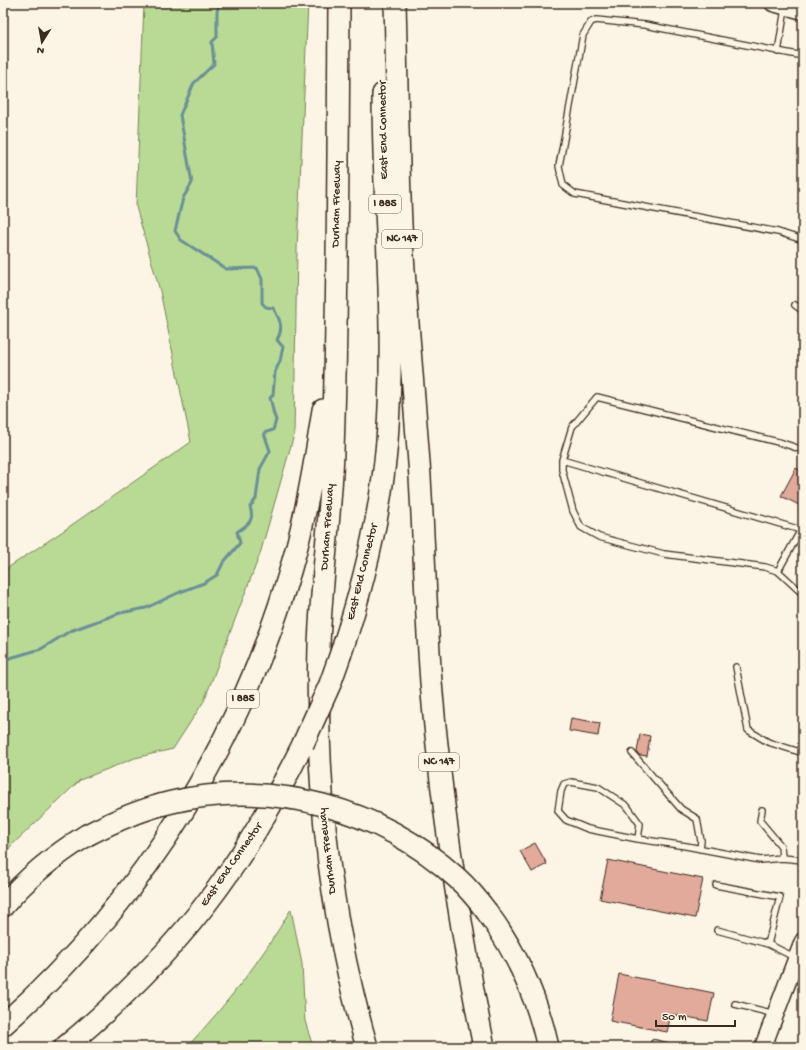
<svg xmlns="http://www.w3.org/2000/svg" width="806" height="1050" font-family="'Gochi Hand',sans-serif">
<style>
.green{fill:#b8da94;stroke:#7a8259}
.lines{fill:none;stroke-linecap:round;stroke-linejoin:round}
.stream{stroke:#6a8f98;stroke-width:3}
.building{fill:#e2aa9b;stroke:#3b2a1e}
.lane-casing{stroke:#3b2a1e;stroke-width:8}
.secondary-casing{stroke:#3b2a1e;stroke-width:19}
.highway-casing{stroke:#3b2a1e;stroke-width:24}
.lane{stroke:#fcf5e5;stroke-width:5.5}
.secondary{stroke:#fcf5e5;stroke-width:16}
.highway{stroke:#fcf5e5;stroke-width:21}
.highway-bridge-casing{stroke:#3b2a1e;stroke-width:24;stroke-linecap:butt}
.highway-bridge{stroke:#fcf5e5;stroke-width:21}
.labels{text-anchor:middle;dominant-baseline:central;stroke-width:4;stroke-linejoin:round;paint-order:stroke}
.shield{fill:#fcf5e5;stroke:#75675a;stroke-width:1}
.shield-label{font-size:11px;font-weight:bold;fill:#3b2a1e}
.street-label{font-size:12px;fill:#3b2a1e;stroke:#fcf5e5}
</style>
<rect width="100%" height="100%" fill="#fcf5e5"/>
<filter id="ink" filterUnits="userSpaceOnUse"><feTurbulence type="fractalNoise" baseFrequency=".025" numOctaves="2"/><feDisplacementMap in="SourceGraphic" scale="8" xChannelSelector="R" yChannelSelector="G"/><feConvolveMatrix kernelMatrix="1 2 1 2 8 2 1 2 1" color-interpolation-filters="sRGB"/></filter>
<g filter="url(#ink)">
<path class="green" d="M 144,3 L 308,3 L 297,249 L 294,435 L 260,554 L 204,701 L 173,749 L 135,758 L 80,780 L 10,847 L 3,857 L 3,571 L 63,531 L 191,442 L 160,291 L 136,207 Z
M 291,909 L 302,964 L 305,1021 L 313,1047 L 187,1047 C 227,1004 262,959 291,909 Z"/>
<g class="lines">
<path class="stream" d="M 3,660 L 41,649 L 70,631 L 120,613 L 146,608 L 180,592 L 204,583 L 217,575 L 223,563 L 240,543 L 237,532 C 248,524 255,521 250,507 L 256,499 L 260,469 L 270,451 L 264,433 L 273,430 L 276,420 C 272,412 273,406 270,398 L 273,395 L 275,372 L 280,361 L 283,347 L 277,340 C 284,328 280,319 273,308 L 266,307 L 262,303 L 262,279 L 257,268 L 226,269 L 181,240 L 175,231 L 183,198 L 192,183 L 180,115 L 194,83 L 214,64 L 212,42 L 217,37 L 217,12 L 219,3"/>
</g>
<path class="building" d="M 796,468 L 803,472 L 803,507 L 781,496 Z
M 571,718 L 600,723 L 598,736 L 569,731 Z
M 640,734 L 650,736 L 647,756 L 639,755 L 637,752 Z
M 535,843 L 547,864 L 532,872 L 520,851 Z
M 608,860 L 703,879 L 695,918 L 600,899 Z
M 619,974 L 714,993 L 708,1021 L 671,1014 L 667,1032 L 610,1021 Z"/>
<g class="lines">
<g class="lane-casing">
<path id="lane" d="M 778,52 L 785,9
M 803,56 L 645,25 L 596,20 L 591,22 L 583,35 L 559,166 L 563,185 L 575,194 L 778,232 L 803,240
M 795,305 L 803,311
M 803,450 L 782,443 L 597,397 L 572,427 L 562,460 L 562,470 L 573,511 L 581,527 L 599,537 L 664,554 L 765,567 L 778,571 L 803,594
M 562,460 L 801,530
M 778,571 L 803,526
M 736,667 L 748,730 L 768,742 L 803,753
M 632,753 L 681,809 L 697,819 L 701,841 L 700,849
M 762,810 L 760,821 L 781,846 L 782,858
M 638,839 L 640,824 L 627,806 L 598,787 L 571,782 L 564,784 L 561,791 L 558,811 L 566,820 L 588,829 L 638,839 L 686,846 L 760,860 L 782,858 L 803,860
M 716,885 L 780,897 L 768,944 L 796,958
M 717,930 L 768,944
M 735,1004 L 775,1014
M 654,1043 L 671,1047"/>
</g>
<g class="secondary-casing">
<path id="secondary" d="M 773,3 L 803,11
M 763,1047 L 803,941"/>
</g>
<g class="highway-casing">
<path id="highway" d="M 339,3 C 338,152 338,302 333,451 C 331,516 321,581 319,646 C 315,781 329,916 367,1047
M 395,3 C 397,77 398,151 401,224 C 406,309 414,392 420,477 C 424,545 426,614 431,682 C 441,804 460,927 484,1047
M 341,653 C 364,584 381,513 387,441 C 396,325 383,209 383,94
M 3,906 C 27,877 55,855 87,835
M 487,912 C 517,953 537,997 548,1047
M 3,1025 C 146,898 246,735 296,550 C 308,504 316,457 323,410
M 65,1047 C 128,995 186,936 232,868 C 259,828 282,787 303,744"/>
</g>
<use href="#lane" class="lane"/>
<use href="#secondary" class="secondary"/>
<use href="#highway" class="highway"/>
<g class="highway-bridge-casing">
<path id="highway-bridge" d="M 303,744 L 330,684 L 341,653
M 87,835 C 114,821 142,809 172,802 C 273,779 380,808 457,878 C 468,888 478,900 487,912"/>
</g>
<use href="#highway-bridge" class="highway-bridge"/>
</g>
</g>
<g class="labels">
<g class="shield">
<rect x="369" y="195" width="32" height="18" rx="3"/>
<rect x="382" y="230" width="40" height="18" rx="3"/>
<rect x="227" y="690" width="32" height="18" rx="3"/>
<rect x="419" y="753" width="40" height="18" rx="3"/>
</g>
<g class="shield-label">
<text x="385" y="204">I 885</text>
<text x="402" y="239">NC 147</text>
<text x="243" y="699">I 885</text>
<text x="439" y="762">NC 147</text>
</g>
<g class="street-label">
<text transform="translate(384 130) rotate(-91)">East End Connector</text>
<text transform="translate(337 204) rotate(-89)">Durham Freeway</text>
<text transform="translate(328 527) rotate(-86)">Durham Freeway</text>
<text transform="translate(363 572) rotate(-76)">East End Connector</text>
<text transform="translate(328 851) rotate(-97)">Durham Freeway</text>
<text transform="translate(232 865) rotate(-55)">East End Connector</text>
</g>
</g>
<rect width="806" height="1050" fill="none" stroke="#fcf5e5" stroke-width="16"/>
<rect x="8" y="8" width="790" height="1034" fill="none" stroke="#3b2a1e" stroke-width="1.5" filter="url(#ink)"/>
<g transform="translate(42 42) rotate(191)" stroke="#fcf5e5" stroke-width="3" paint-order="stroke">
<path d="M0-3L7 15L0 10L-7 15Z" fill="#3b2a1e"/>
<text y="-6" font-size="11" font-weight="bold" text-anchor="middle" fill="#3b2a1e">N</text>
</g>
<path d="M656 1020v6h79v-6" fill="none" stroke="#3b2a1e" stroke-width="2"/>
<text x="662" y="1020" font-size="12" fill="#3b2a1e" stroke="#fcf5e5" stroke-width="3" paint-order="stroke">50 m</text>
</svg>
